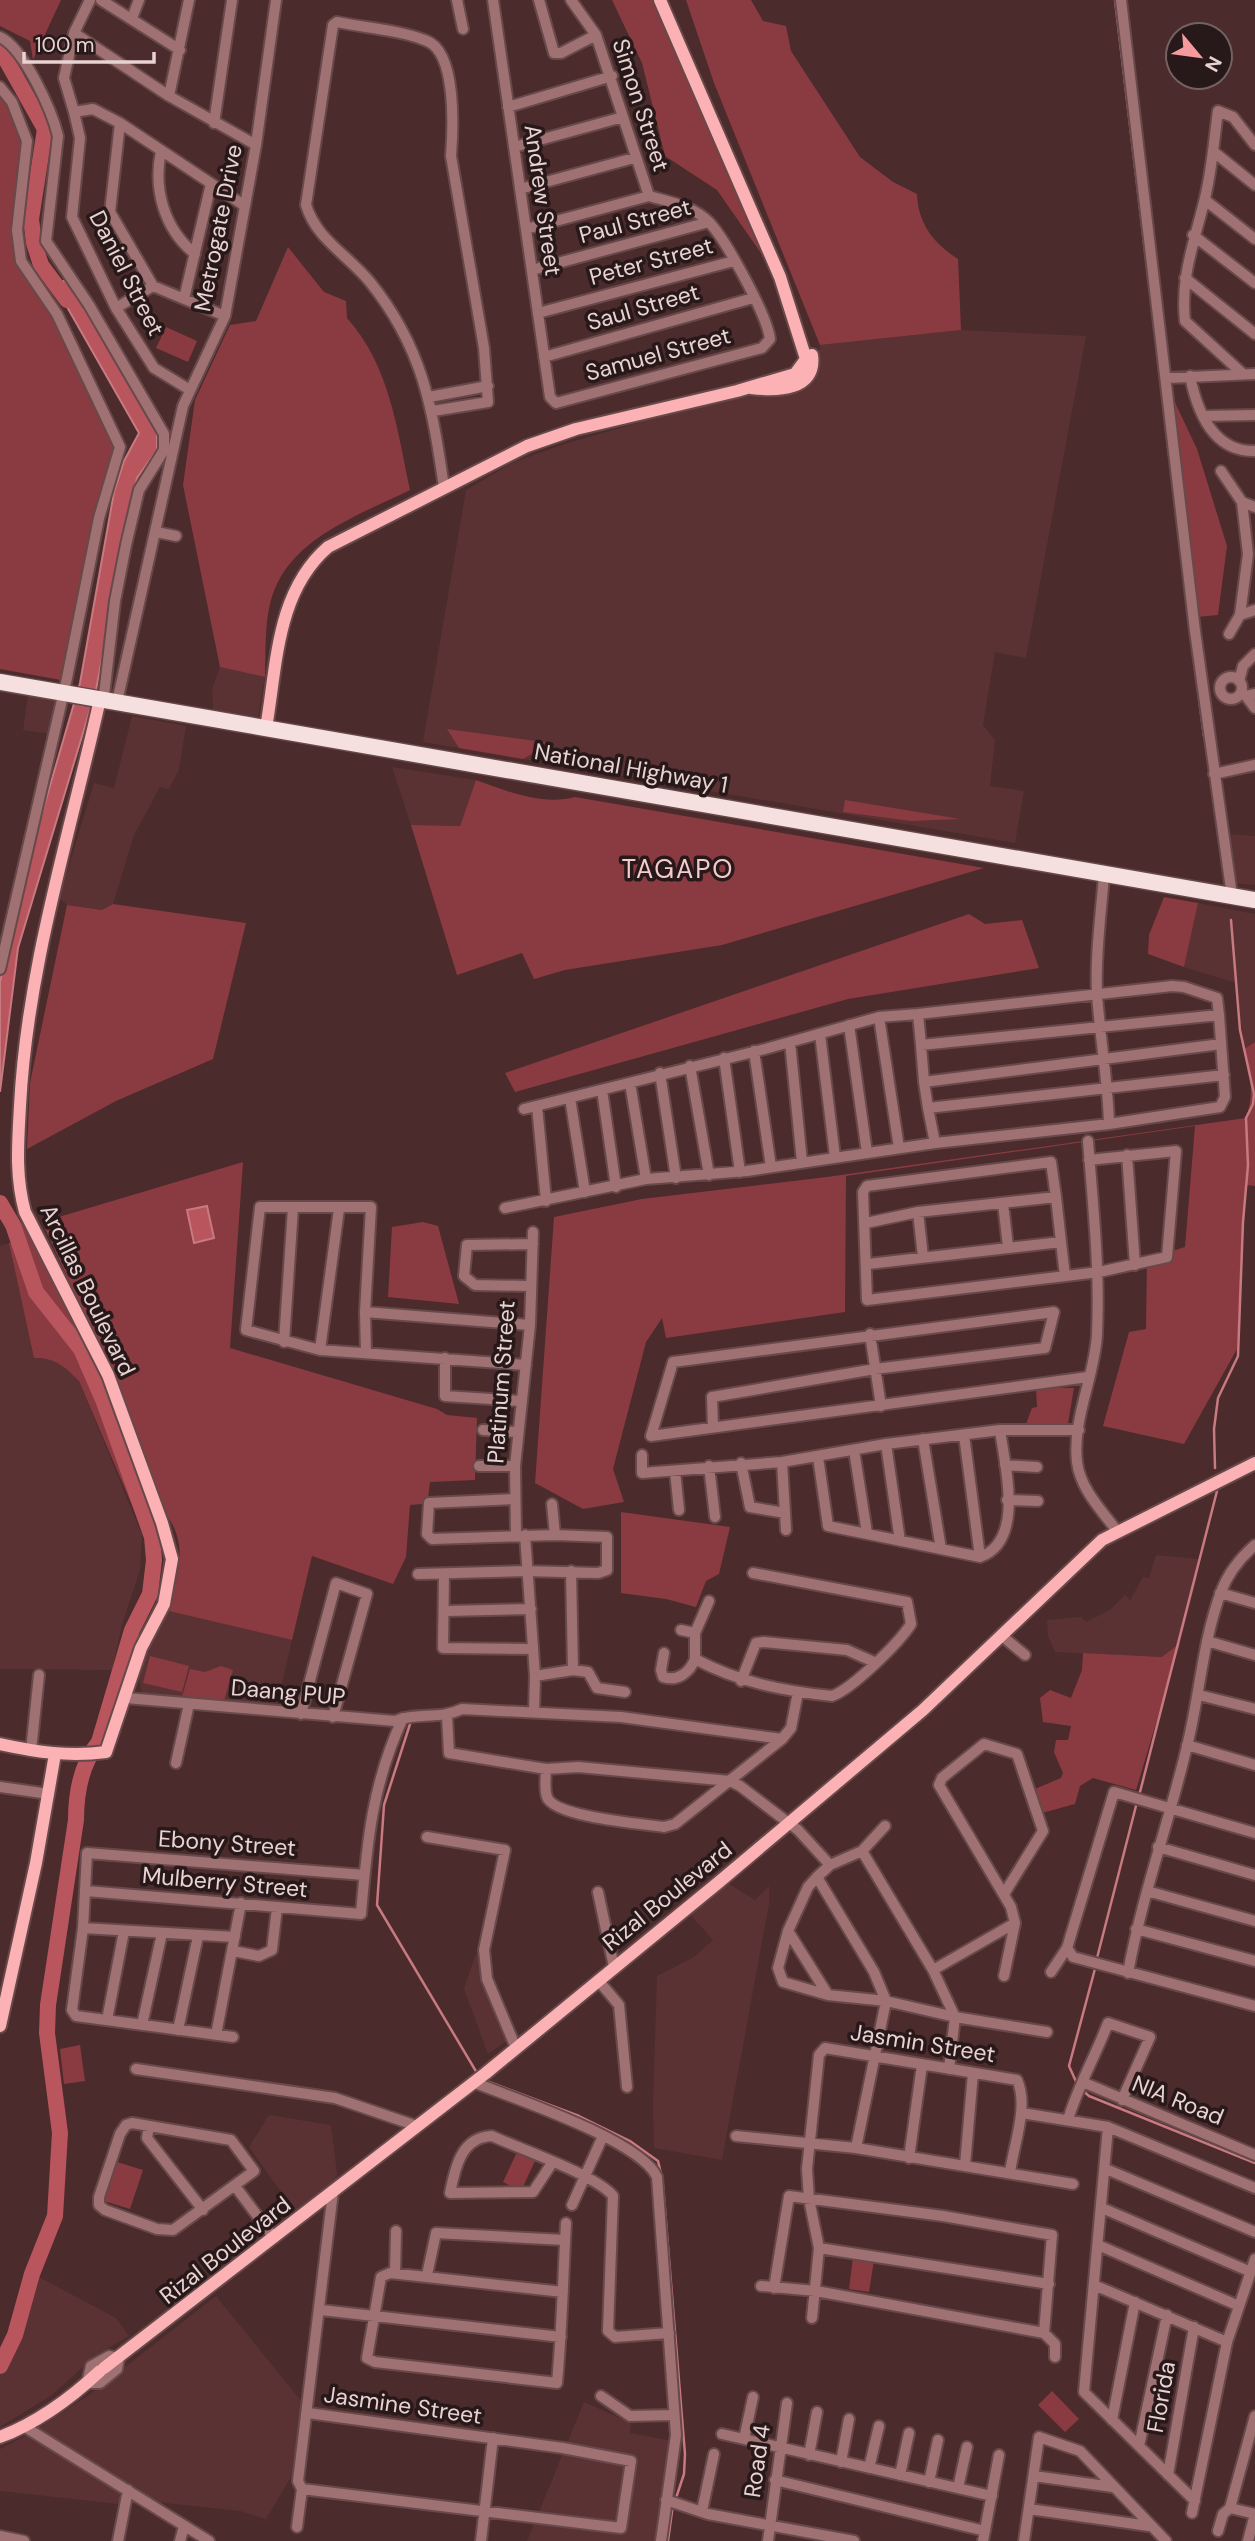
<svg xmlns="http://www.w3.org/2000/svg" width="1255" height="2541" font-family="'DM Sans',sans-serif">
<style>
.built{fill:#5a3233}
.green{fill:#8a3b41}
.water{fill:#b9555d;stroke:#c77a80;stroke-width:2}
.lines{fill:none;stroke-linecap:round;stroke-linejoin:round}
.stream{stroke:#c77a80;stroke-width:2.5}
.river{stroke:#b9555d;stroke-width:16}
.minor-casing{stroke:#67494a;stroke-width:14}
.major-casing{stroke:#67494a;stroke-width:16}
.highway-casing{stroke:#67494a;stroke-width:19}
.minor{stroke:#9f7172;stroke-width:10}
.major{stroke:#fcb2b4;stroke-width:12}
.highway{stroke:#f6dfdf;stroke-width:16}
.labels{text-anchor:middle;dominant-baseline:central;stroke-width:7;stroke-linejoin:round;paint-order:stroke}
.street-label{font-size:23px;fill:#e8d2d2;stroke:#271819}
.quarter-label{font-size:26px;letter-spacing:2px;fill:#f6cbcb;stroke:#271819}
</style>
<rect width="100%" height="100%" fill="#4b2b2c"/>
<path class="built" d="M 961,330 L 1086,336 L 1026,658 L 995,652 L 983,725 L 995,740 L 990,786 L 1024,791 L 1015,843 L 423,742 L 466,490 L 512,463 L 564,444 L 817,372 L 820,345 Z
M 220,667 L 265,677 L 258,717 L 213,710 L 212,689 Z
M 28,696 L 59,702 L 50,734 L 23,730 Z
M 132,716 L 186,726 L 179,770 L 169,789 L 160,787 L 134,835 L 113,904 L 102,910 L 67,905 L 59,898 L 94,783 L 114,788 Z
M 392,767 L 476,780 L 460,826 L 411,825 Z
M 1231,834 L 1255,836 L 1255,885 L 1233,883 Z
M 1198,903 L 1255,914 L 1255,1042 L 1244,1049 L 1236,983 L 1184,967 Z
M 9,1243 L 34,1358 L 50,1358 L 62,1364 L 79,1381 L 142,1535 L 140,1570 L 122,1625 L 112,1670 L 0,1669 L 0,1246 Z
M 1156,1555 L 1198,1559 L 1197,1577 L 1180,1643 L 1163,1657 L 1055,1652 L 1048,1636 L 1047,1620 L 1081,1617 L 1086,1622 L 1110,1610 L 1125,1595 L 1130,1600 L 1143,1577 L 1149,1578 Z
M 169,1611 L 292,1640 L 277,1706 L 142,1694 L 139,1679 L 145,1656 Z
M 727,1883 L 755,1900 L 769,1886 L 769,1904 L 722,2160 L 654,2148 L 653,2105 L 657,1976 L 694,1957 L 713,1940 L 690,1914 Z
M 476,1953 L 508,2040 L 488,2054 L 464,1989 Z
M 269,2115 L 331,2125 L 338,2182 L 297,2214 L 249,2147 Z
M 35,2275 L 116,2318 L 129,2336 L 95,2356 L 52,2395 L 0,2427 L 0,2376 L 14,2346 Z
M 216,2296 L 302,2402 L 291,2477 L 266,2519 L 240,2511 L 155,2502 L 34,2431 L 92,2393 Z
M 584,2402 L 631,2423 L 630,2433 L 678,2442 L 664,2541 L 527,2541 Z
M 27,2435 L 122,2490 L 118,2504 L 0,2491 L 0,2449 Z"/>
<path class="green" d="M 0,0 L 61,0 L 33,60 L 30,41 L 0,26 Z
M 612,0 L 654,0 L 763,256 L 717,190 L 665,156 L 642,63 Z
M 686,0 L 751,0 L 763,21 L 786,26 L 791,51 L 860,157 L 893,182 L 917,194 C 918,223 933,243 958,259 L 961,330 L 820,345 L 714,83 Z
M 0,92 L 10,104 L 23,145 L 17,168 L 14,230 L 20,261 L 59,313 L 116,443 L 61,680 L 0,669 Z
M 288,247 L 324,292 L 346,301 L 347,318 C 390,366 397,429 410,490 C 362,514 295,536 274,591 C 264,616 266,650 265,677 L 220,667 L 183,485 L 195,400 L 230,325 L 256,321 Z
M 166,327 L 197,341 L 188,362 L 156,348 Z
M 1171,394 L 1197,449 L 1227,546 L 1218,615 L 1197,617 Z
M 447,729 L 551,743 L 523,759 L 459,748 Z
M 476,780 C 506,791 543,806 575,797 L 984,868 L 722,945 L 565,970 L 534,979 L 522,953 L 457,975 L 411,825 L 460,826 Z
M 845,800 L 960,819 L 911,821 L 843,812 Z
M 1164,897 L 1198,903 L 1184,967 L 1148,954 L 1149,935 Z
M 113,904 L 246,923 L 213,1059 L 116,1101 L 27,1149 L 30,1083 L 67,905 L 102,910 Z
M 969,914 L 985,924 L 1022,920 L 1039,968 L 848,999 L 515,1092 L 505,1073 Z
M 1255,1042 L 1255,1186 L 1246,1185 L 1237,1349 L 1184,1444 L 1103,1426 L 1129,1332 L 1146,1329 L 1147,1259 L 1185,1247 L 1195,1126 L 846,1176 L 845,1312 L 666,1338 L 662,1318 L 646,1342 L 613,1469 L 624,1502 L 583,1509 L 535,1483 L 554,1217 L 642,1199 L 827,1177 L 1246,1118 C 1255,1093 1250,1074 1244,1049 Z
M 243,1162 L 230,1348 L 437,1409 L 447,1415 L 477,1418 L 475,1480 L 430,1482 L 428,1499 L 422,1504 L 410,1505 L 406,1557 L 393,1584 L 312,1556 L 292,1640 L 169,1611 C 177,1570 191,1546 163,1510 L 115,1381 L 42,1222 Z
M 23,1222 L 109,1388 L 152,1506 L 137,1517 L 79,1381 C 64,1366 56,1358 34,1358 L 9,1243 L 18,1242 L 13,1225 Z
M 423,1222 L 438,1226 L 459,1304 L 388,1297 L 392,1227 Z
M 1036,1388 L 1074,1388 L 1067,1429 L 1026,1424 L 1032,1408 L 1037,1407 Z
M 621,1512 L 730,1527 L 719,1574 L 706,1581 L 696,1607 L 666,1599 L 621,1593 Z
M 1180,1643 L 1136,1790 L 1093,1778 L 1080,1786 L 1075,1804 L 1038,1814 L 1030,1791 L 1061,1778 L 1063,1773 L 1054,1752 L 1056,1740 L 1068,1740 L 1071,1726 L 1043,1722 L 1040,1698 L 1050,1690 L 1071,1698 L 1082,1670 L 1083,1653 L 1162,1657 Z
M 150,1656 L 189,1666 L 182,1692 L 143,1683 Z
M 221,1666 L 233,1670 L 224,1701 L 182,1697 L 190,1669 L 205,1672 Z
M 80,2045 L 85,2081 L 64,2084 L 60,2049 Z
M 517,2152 L 535,2161 L 521,2191 L 503,2182 Z
M 117,2162 L 143,2170 L 130,2209 L 104,2201 Z
M 853,2257 L 874,2260 L 869,2292 L 849,2289 Z
M 1052,2391 L 1079,2419 L 1065,2432 L 1038,2405 Z"/>
<path class="water" d="M 67,280 L 157,430 L 157,450 L 137,478 L 96,690 L 18,948 L 0,1092 L 0,983 L 5,957 L 16,902 L 80,683 L 114,492 L 124,461 L 139,433 L 54,284 Z
M 207,1206 L 214,1238 L 194,1243 L 187,1210 Z"/>
<g class="lines">
<path class="stream" d="M 1115,0 L 1150,292
M 1159,368 L 1169,455
M 1192,646 L 1204,736
M 1215,1468 L 1214,1429 L 1218,1398 L 1238,1356 L 1243,1222 L 1248,1165 L 1246,1118 L 1253,1104 L 1254,1094 L 1240,1030 L 1231,920
M 411,1721 L 384,1805 L 377,1905 L 477,2073
M 1139,1796 L 1217,1491
M 1097,1958 L 1137,1802
M 484,2080 L 579,2116 L 630,2141 L 658,2161 L 662,2178
M 1078,2086 L 1069,2066 L 1096,1965
M 1082,2090 L 1089,2096 L 1255,2163
M 663,2185 L 685,2454 L 684,2474 L 676,2498
M 668,2541 L 673,2504"/>
<path class="river" d="M 0,49 L 45,129 L 31,219 L 34,243 L 41,265 L 67,300
M 0,1203 L 13,1225 L 36,1292 L 81,1349 L 104,1402 L 152,1537 L 154,1560 L 150,1594 L 132,1630 L 99,1742 C 81,1764 76,1792 76,1820 L 48,2005 L 47,2033 L 60,2133 L 55,2216 L 32,2274 L 15,2335 L 0,2366"/>
<g class="minor-casing">
<path id="minor" d="M 90,0 L 74,33 L 64,78 L 74,112 L 93,109 L 120,123 L 245,206
M 101,0 L 180,50
M 457,0 L 463,29
M 493,0 L 550,397 L 556,403 L 762,348 L 770,339 C 767,315 726,240 709,222 C 693,206 670,202 649,196 L 596,35 L 571,0
M 539,0 L 554,53 L 561,53 L 596,35
M 1121,0 L 1195,631 L 1232,896
M 132,18 L 139,0
M 74,33 L 169,96 L 256,145
M 0,37 C 24,48 52,111 58,136 L 46,241 L 89,305 L 164,434 L 164,450 L 139,490 L 126,545 L 115,601 L 104,695 L 100,699
M 0,87 L 12,102 L 27,141 L 17,230 L 21,261 L 57,314 L 120,447 L 99,518 L 67,678 L 0,969
M 169,96 L 189,0
M 508,107 L 612,76
M 74,112 L 80,138 L 72,217 L 116,308 L 154,368 L 190,390
M 120,123 L 110,212 L 153,286
M 214,123 L 232,0
M 514,147 L 623,117
M 161,151 C 153,189 164,229 195,254
M 1214,152 L 1255,185
M 520,189 L 634,158
M 1205,200 L 1255,239
M 526,229 L 649,196
M 1193,235 L 1255,283
M 532,270 L 709,222
M 1185,278 L 1255,334
M 184,299 L 211,184
M 116,308 L 153,286 L 225,316
M 538,313 L 734,261
M 544,357 L 753,298
M 1243,374 L 1185,321 C 1180,277 1195,240 1205,198 C 1212,169 1214,140 1218,111 L 1233,117 L 1255,145
M 1190,376 C 1197,411 1213,452 1255,451
M 1167,378 L 1255,374
M 429,397 L 488,386
M 433,411 L 488,402 L 484,348 L 451,156 C 453,130 457,53 427,41 C 400,30 366,28 337,22 L 333,25 L 306,205 C 316,239 348,255 370,282 C 423,348 432,406 444,487
M 1203,416 L 1255,415
M 1221,471 L 1242,502 L 1248,554 L 1240,615 L 1229,634
M 1242,502 L 1255,507
M 156,532 L 176,536
M 1240,615 L 1255,610
M1220 688a11 11 0 1 1 22 0a11 11 0 1 1-22 0Z
M 1239,681 L 1243,666 L 1255,654
M 1255,694 L 1246,696 L 1255,708
M 117,702 L 183,406 L 225,316 L 256,145 L 276,0
M 1214,774 L 1255,765
M 879,1017 L 899,1148
M 849,1025 L 867,1153
M 820,1034 L 835,1157
M 790,1042 L 802,1162
M 921,1045 L 918,1014 L 1172,986 L 1184,987 L 1217,998 L 1219,1015
M 754,1051 L 771,1167
M 724,1058 L 740,1172
M 690,1066 L 709,1175
M 660,1073 L 676,1178
M 924,1082 L 921,1045 L 1219,1015 L 1225,1097 L 1220,1107 L 1109,1124 C 1108,1081 1100,1038 1097,994 C 1095,955 1101,914 1104,875
M 630,1083 L 646,1179
M 602,1090 L 616,1187
M 570,1098 L 585,1192
M 537,1106 L 546,1201
M 928,1108 L 924,1082 L 1221,1044
M 524,1109 L 765,1049 L 879,1017 L 918,1014
M 1109,1124 L 935,1143 L 928,1108 L 1224,1075
M 1088,1141 C 1093,1206 1100,1269 1097,1334 C 1095,1376 1072,1419 1077,1462 C 1080,1488 1101,1510 1117,1531
M 1127,1155 L 1135,1265
M 1056,1197 L 1061,1242
M 1003,1203 L 1008,1247
M 505,1208 L 646,1179 L 747,1171 L 935,1143
M 918,1212 L 923,1257
M 866,1223 L 918,1212 L 1056,1197 L 1051,1162 L 867,1186 L 863,1192 L 867,1300 L 1099,1272 L 1167,1257 L 1176,1151 L 1089,1160
M 868,1264 L 1061,1242 L 1065,1276
M 529,1286 L 475,1285 L 464,1276 L 467,1245 L 533,1244
M 365,1312 L 530,1325
M 870,1334 L 881,1406
M 284,1342 L 293,1208
M 320,1350 L 339,1209
M 366,1353 L 365,1312 L 371,1207 L 260,1207 L 246,1330 L 320,1350 L 526,1365
M 445,1358 L 445,1396 L 521,1401
M 713,1427 L 712,1397 L 875,1369 L 1045,1348 L 1054,1312 L 673,1362 L 651,1436 L 1088,1377
M 483,1430 L 517,1432
M 964,1435 L 980,1557
M 923,1439 L 941,1549
M 886,1444 L 900,1541
M 854,1450 L 867,1533
M 642,1455 L 642,1473 L 782,1462 L 886,1444 L 1000,1430 L 1079,1430
M 818,1457 L 828,1526 L 980,1557 C 1025,1541 1005,1467 1000,1430
M 782,1462 L 786,1530
M 741,1463 L 750,1507 L 785,1513
M 1005,1465 L 1037,1467
M 479,1466 L 515,1466
M 709,1466 L 715,1517
M 675,1471 L 679,1510
M 515,1499 L 429,1503 L 427,1534 L 432,1539 L 555,1535 L 552,1504
M 1007,1500 L 1038,1501
M 516,1535 L 515,1466 L 530,1325 L 533,1232
M 525,1535 L 535,1676 L 534,1712
M 571,1571 L 573,1670
M 418,1574 L 526,1571 L 598,1573 L 607,1570 L 607,1537 L 555,1535
M 444,1574 L 443,1648 L 532,1649
M 1220,1593 L 1255,1603
M 446,1611 L 531,1609
M 681,1630 L 695,1633 L 709,1601
M 695,1633 L 695,1659 C 738,1682 783,1691 832,1696 C 852,1689 899,1643 911,1624 L 907,1602 L 753,1573
M 1001,1635 L 1025,1655
M 1207,1641 L 1255,1655
M 664,1653 L 661,1670 L 663,1677 C 678,1682 690,1672 695,1659
M 535,1676 L 573,1670 L 588,1672 L 597,1688 L 625,1692
M 741,1681 L 756,1643 L 764,1642 L 847,1650 L 874,1662
M 1199,1695 L 1255,1709
M 126,1698 L 395,1721 C 416,1712 440,1720 462,1709 L 621,1717 L 782,1739
M 301,1714 L 336,1583 L 367,1594 L 333,1717
M 447,1716 L 449,1753 L 546,1769 L 578,1767 L 730,1781 L 740,1786 L 798,1830 L 830,1865
M 1187,1745 L 1255,1765
M 31,1751 L 39,1675
M 176,1763 L 189,1704
M 546,1769 C 546,1777 544,1789 547,1797 C 554,1817 643,1824 664,1827 L 675,1824 L 782,1739 L 791,1728 L 798,1692
M 0,1787 L 49,1794
M 1255,1833 L 1114,1792 L 1067,1948 L 1073,1957 L 1255,2006
M 427,1837 L 505,1850 L 484,1950 L 487,1979 L 516,2048
M 1158,1847 L 1255,1875
M 862,1851 L 933,1970 L 955,2017 L 949,2069
M 817,1877 L 808,1887 L 788,1931 L 828,1995 L 886,2001 L 955,2017 L 1047,2032
M 86,1891 L 361,1914 C 367,1843 372,1784 403,1718
M 1147,1891 L 1255,1921
M 598,1892 L 614,1967
M 83,1928 L 235,1937
M 1136,1929 L 1255,1961
M 788,1931 L 778,1968 L 783,1982 L 828,1995
M 233,1951 L 259,1956 L 272,1950 L 277,1908
M 933,1970 L 1015,1923
M 1051,1972 L 1067,1948
M 1128,1973 C 1142,1895 1170,1820 1188,1742 C 1200,1692 1203,1640 1221,1592 C 1228,1573 1240,1558 1255,1545
M 1004,1976 L 1015,1923 L 1011,1907 L 939,1785 L 942,1778 L 984,1744 L 1017,1754 L 1043,1831 L 1004,1894
M 598,1980 L 619,2005 L 627,2087
M 107,2020 L 124,1931
M 142,2025 L 162,1933
M 178,2030 L 198,1936
M 216,2035 L 241,1903
M 233,2037 L 76,2016 L 72,2010 L 83,1928 L 87,1853 L 364,1875
M 136,2069 L 335,2098 L 417,2126
M 473,2082 C 515,2099 640,2140 657,2177 L 676,2435 L 661,2541
M 1085,2083 L 1255,2155
M 1022,2113 L 1108,2127 L 1255,2188
M 1068,2120 C 1077,2088 1096,2055 1108,2023 L 1150,2037 L 1122,2100
M 132,2123 L 231,2140 L 254,2171 L 173,2230 L 157,2229 L 105,2210 L 99,2205 L 99,2197 L 120,2134 L 126,2125 Z
M 149,2126 L 147,2138 L 203,2210
M 1108,2127 L 1084,2392 L 1195,2501
M 736,2136 L 856,2148 L 1073,2184
M 856,2148 L 886,2001 L 874,1972 L 817,1877 L 830,1865 L 862,1851 L 885,1826
M 909,2158 L 922,2065
M 552,2163 L 533,2192 L 450,2193 C 455,2168 461,2137 492,2136 C 520,2149 596,2175 613,2196 L 608,2331 L 615,2337 L 669,2333
M 965,2165 L 973,2073
M 1106,2169 L 1255,2232
M 235,2186 L 274,2238
M 572,2205 L 603,2136
M 1102,2208 L 1251,2272
M 1098,2245 L 1239,2306
M 819,2248 L 1049,2284
M 395,2273 L 396,2231
M 427,2275 L 436,2233 L 565,2240
M 1094,2285 L 1227,2342
M 761,2286 L 816,2291 L 1044,2333 L 1055,2344 L 1055,2357
M 774,2288 L 789,2196 L 943,2216 L 1052,2235 L 1044,2333
M 563,2292 L 390,2273 L 381,2277 L 367,2358 L 375,2362 L 557,2383 C 562,2330 563,2277 566,2223
M 321,2310 L 561,2337
M 812,2318 L 819,2248 L 809,2199 L 807,2169 L 819,2055 L 825,2048 L 1017,2080 C 1029,2105 1014,2144 1010,2172
M 109,2356 L 119,2358 L 117,2369 L 100,2383 L 87,2383 L 91,2366 Z
M 601,2396 L 630,2416 L 674,2415
M 308,2413 L 563,2448 L 631,2461 L 621,2528 L 302,2489 L 298,2481 L 333,2192
M 1112,2420 L 1135,2302
M 25,2427 L 209,2541
M 722,2434 L 992,2496
M 744,2439 L 753,2397
M 1139,2446 L 1167,2315
M 809,2455 L 817,2412
M 841,2462 L 849,2419
M 869,2468 L 879,2426
M 900,2475 L 909,2433
M 1168,2475 L 1194,2327
M 1034,2476 L 1113,2487
M 775,2480 L 985,2531
M 929,2482 L 938,2440
M 958,2488 L 967,2447
M 666,2500 L 708,2514 L 854,2541
M 1230,2508 L 1255,2514
M 1029,2509 L 1149,2526
M 702,2511 L 714,2454
M 1192,2513 L 1227,2342 L 1255,2259
M 297,2527 L 302,2489
M 1218,2531 L 1223,2514 L 1230,2508 L 1255,2416
M 0,2536 L 24,2541
M 118,2541 L 128,2490
M 180,2541 L 184,2526
M 481,2541 L 493,2438
M 768,2541 L 787,2403
M 983,2541 L 999,2455
M 1024,2541 L 1039,2437 L 1080,2451 L 1166,2541
M 1248,2541 L 1255,2514"/>
</g>
<g class="major-casing">
<path id="major" d="M 751,388 C 776,391 817,391 812,355
M 266,728 C 277,665 276,592 328,547 L 527,446 L 576,429 L 737,391 L 795,374 L 806,359 L 780,277 L 660,0
M 0,1744 C 37,1752 69,1757 106,1752 L 141,1648 L 164,1604 L 172,1559 L 162,1523 L 108,1375 L 25,1212 C 15,1176 18,1143 20,1106 C 27,968 70,834 100,699
M 0,2026 L 36,1863 L 55,1754
M 104,2368 L 486,2073 L 719,1882 L 923,1710 L 1102,1540 L 1255,1463
M 0,2437 C 37,2423 71,2398 100,2371"/>
</g>
<g class="highway-casing">
<path id="highway" d="M 0,682 L 1255,900"/>
</g>
<use href="#minor" class="minor"/>
<use href="#major" class="major"/>
<use href="#highway" class="highway"/>
</g>
<g class="labels">
<g class="street-label">
<text transform="translate(641 105) rotate(72)">Simon Street</text>
<text transform="translate(543 200) rotate(82)">Andrew Street</text>
<text transform="translate(635 221) rotate(-15)">Paul Street</text>
<text transform="translate(218 228) rotate(-79)">Metrogate Drive</text>
<text transform="translate(651 261) rotate(-15)">Peter Street</text>
<text transform="translate(127 273) rotate(63)">Daniel Street</text>
<text transform="translate(643 307) rotate(-16)">Saul Street</text>
<text transform="translate(658 354) rotate(-15)">Samuel Street</text>
<text transform="translate(631 768) rotate(10)">National Highway 1</text>
<text transform="translate(88 1290) rotate(64)">Arcillas Boulevard</text>
<text transform="translate(501 1382) rotate(-86)">Platinum Street</text>
<text transform="translate(288 1692) rotate(5)">Daang PUP</text>
<text transform="translate(227 1843) rotate(4)">Ebony Street</text>
<text transform="translate(225 1882) rotate(5)">Mulberry Street</text>
<text transform="translate(667 1896) rotate(-39)">Rizal Boulevard</text>
<text transform="translate(923 2043) rotate(9)">Jasmin Street</text>
<text transform="translate(1178 2100) rotate(22)">NIA Road</text>
<text transform="translate(225 2250) rotate(-38)">Rizal Boulevard</text>
<text transform="translate(1161 2397) rotate(-80)">Florida</text>
<text transform="translate(403 2405) rotate(8)">Jasmine Street</text>
<text transform="translate(757 2461) rotate(-82)">Road 4</text>
</g>
<g class="quarter-label">
<text x="678" y="869">TAGAPO</text>
</g>
</g>
<g transform="translate(1199 56) rotate(119)"><circle r="33" fill="#271819" stroke="#746263" stroke-width="2"/>
<path d="M0-5L12 26L0 18L-12 26Z" fill="#f59b9e"/>
<text y="-10" font-size="19" font-weight="bold" text-anchor="middle" fill="#e8d2d2">N</text>
</g>
<path d="M24 52v10h130v-10" fill="none" stroke="#e8d2d2" stroke-width="3.5"/>
<text x="35" y="52" font-size="21" fill="#e8d2d2" stroke="#271819" stroke-width="5" paint-order="stroke">100 m</text>
</svg>
